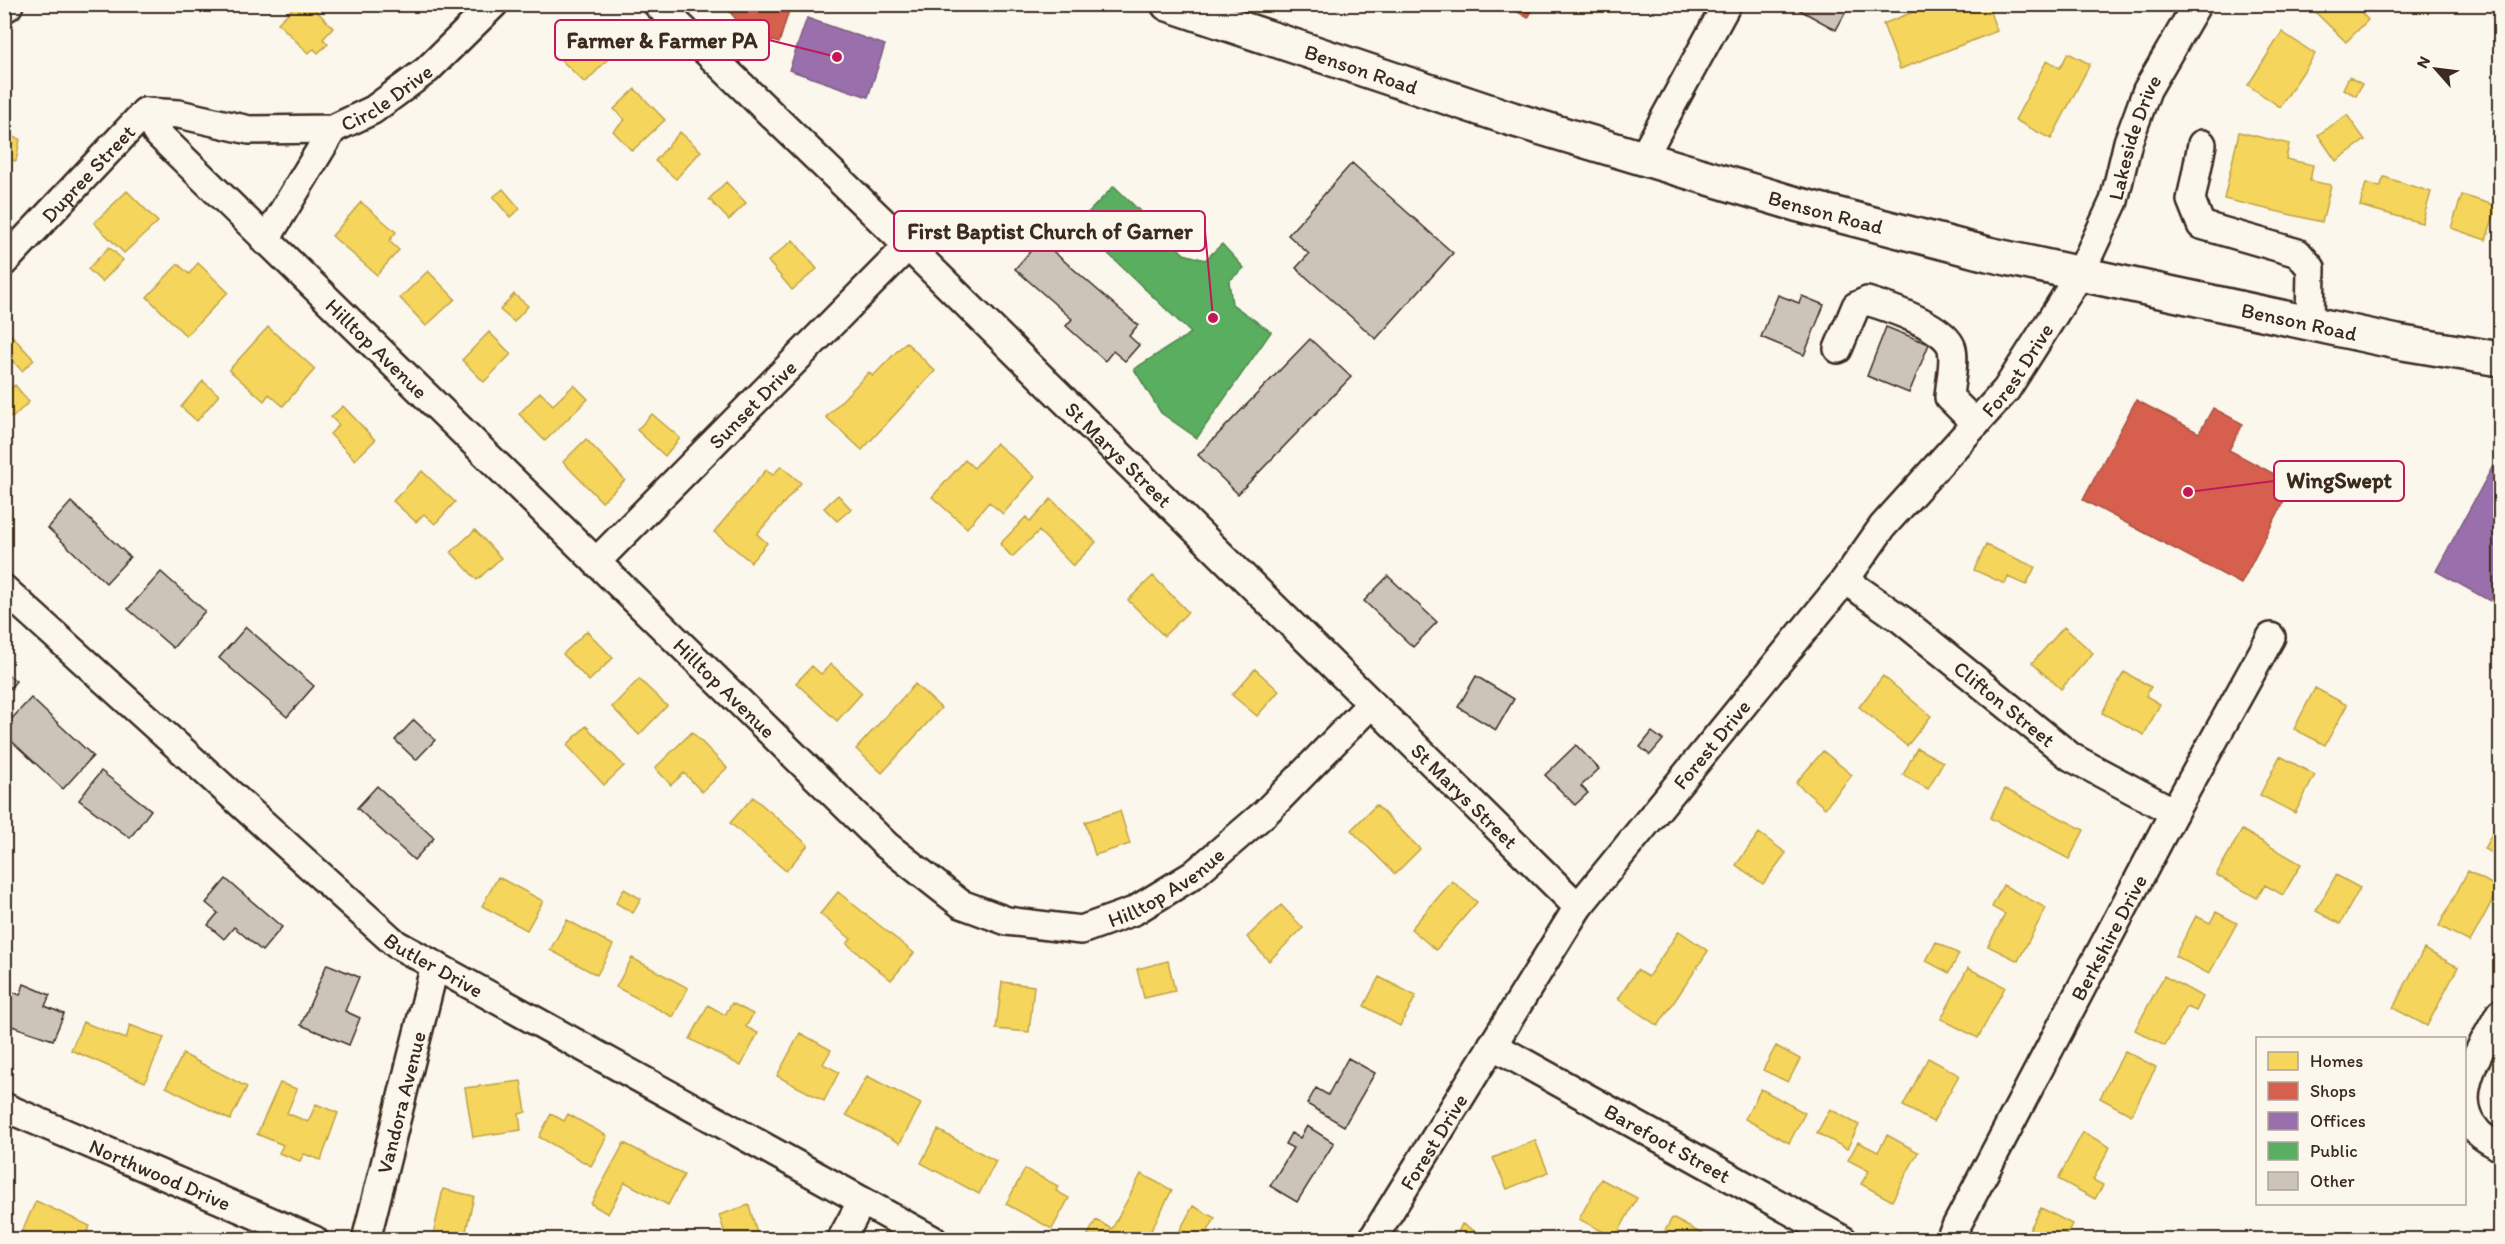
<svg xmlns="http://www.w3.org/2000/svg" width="2505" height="1244" font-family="Itim,sans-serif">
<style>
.homes{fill:#f6d55c;stroke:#bea249;stroke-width:1.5}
.shops{fill:#d6604d;stroke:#a8503f;stroke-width:1.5}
.offices{fill:#9970ab;stroke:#7d5b81;stroke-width:1.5}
.public{fill:#5aae61;stroke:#51864d;stroke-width:1.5}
.building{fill:#ccc4b9;stroke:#3b2a1e;stroke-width:1.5}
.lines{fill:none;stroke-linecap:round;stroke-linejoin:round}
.minor-casing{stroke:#3b2a1e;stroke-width:32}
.major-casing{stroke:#3b2a1e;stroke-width:38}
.minor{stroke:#fbf7ec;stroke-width:27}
.major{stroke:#fbf7ec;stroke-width:33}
.labels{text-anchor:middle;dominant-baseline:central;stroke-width:6;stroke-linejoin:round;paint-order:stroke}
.street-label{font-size:21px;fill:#3b2a1e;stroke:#fbf7ec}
.leader{fill:none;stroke:#c2185b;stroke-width:2}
.callout-dot{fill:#c2185b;stroke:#fbf7ec;stroke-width:2}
.callout{fill:#fbf7ec;stroke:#c2185b;stroke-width:2}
.callout-label{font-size:22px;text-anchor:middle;font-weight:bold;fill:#3b2a1e}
</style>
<rect width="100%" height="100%" fill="#fbf7ec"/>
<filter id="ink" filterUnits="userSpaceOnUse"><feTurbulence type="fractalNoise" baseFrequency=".0167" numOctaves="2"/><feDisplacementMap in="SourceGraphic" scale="12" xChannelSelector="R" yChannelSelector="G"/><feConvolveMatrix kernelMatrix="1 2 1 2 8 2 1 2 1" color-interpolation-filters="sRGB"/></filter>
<g filter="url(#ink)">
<path class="homes" d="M 297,4 L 310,4 L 333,28 L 323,39 L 328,44 L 318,53 L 314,49 L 308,53 L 278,23 Z
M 1933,4 L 1987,4 L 1997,31 L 1900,69 L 1883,24 Z
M 2313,4 L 2364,4 L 2359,10 L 2368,20 L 2346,42 L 2310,7 Z
M 576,30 L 607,60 L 585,83 L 554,53 Z
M 2282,32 L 2315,54 L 2280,107 L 2248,85 Z
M 2068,53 L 2090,64 L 2051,139 L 2015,120 L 2047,60 L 2060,68 Z
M 2349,77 L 2362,84 L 2356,96 L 2343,89 Z
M 635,89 L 665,120 L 632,151 L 613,131 L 625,120 L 614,109 Z
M 2347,115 L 2365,140 L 2336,161 L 2318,135 Z
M 680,132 L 701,151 L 676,179 L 655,161 Z
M 2239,132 L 2289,144 L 2286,159 L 2313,165 L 2310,181 L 2331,185 L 2322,222 L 2224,199 Z
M 4,135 L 20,139 L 16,161 L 4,158 Z
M 2384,177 L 2431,192 L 2422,223 L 2360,206 L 2366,183 L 2380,187 Z
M 726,182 L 746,203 L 729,220 L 709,199 Z
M 503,189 L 520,209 L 510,217 L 493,197 Z
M 127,191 L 158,222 L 124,253 L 94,223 Z
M 2462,195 L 2497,206 L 2486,240 L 2451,228 Z
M 361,202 L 396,232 L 389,241 L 399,250 L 377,275 L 332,236 Z
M 793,240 L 817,269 L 792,290 L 768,261 Z
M 109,247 L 123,260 L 102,282 L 88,269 Z
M 198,263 L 228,292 L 186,336 L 147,297 L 178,264 L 189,274 Z
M 428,271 L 455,299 L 426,326 L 400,298 Z
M 514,294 L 528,306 L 514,322 L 500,310 Z
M 4,327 L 34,360 L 22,371 L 13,361 L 4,369 Z
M 268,327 L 315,369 L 283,406 L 269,394 L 264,401 L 229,370 Z
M 489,332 L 511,354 L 484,382 L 462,360 Z
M 906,342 L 935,371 L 862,450 L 826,417 L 869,372 L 873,376 Z
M 203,381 L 219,395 L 197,421 L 181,407 Z
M 15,385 L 29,402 L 12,418 L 4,409 L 4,394 Z
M 574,385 L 588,399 L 545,441 L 519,414 L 540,392 L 553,405 Z
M 343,406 L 375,440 L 355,460 L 330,434 L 339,425 L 331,417 Z
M 652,414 L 680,438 L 665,456 L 637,430 Z
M 586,439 L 625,480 L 602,502 L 563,462 Z
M 996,443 L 1035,477 L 1003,514 L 989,502 L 967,528 L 932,497 L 965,460 L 974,468 Z
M 781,466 L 801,483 L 757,534 L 767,543 L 751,562 L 714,532 L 766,470 L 773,475 Z
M 422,471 L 455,502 L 435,524 L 424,514 L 416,522 L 393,501 Z
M 838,495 L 851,509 L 837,521 L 824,508 Z
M 1051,499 L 1096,542 L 1073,566 L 1039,531 L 1012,557 L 1000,544 L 1026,517 L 1030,522 Z
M 475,530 L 501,558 L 477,580 L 451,552 Z
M 1986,545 L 2035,567 L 2026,585 L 2008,577 L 2005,584 L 1974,570 Z
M 1153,576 L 1188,612 L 1164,636 L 1128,600 Z
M 2064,627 L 2093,653 L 2061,689 L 2032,663 Z
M 587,631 L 613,658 L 589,681 L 563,654 Z
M 831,664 L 862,693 L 837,721 L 796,683 L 812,666 L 821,674 Z
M 1255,669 L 1279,691 L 1257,716 L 1232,695 Z
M 2124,672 L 2151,687 L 2146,696 L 2160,704 L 2144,735 L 2102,713 Z
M 1883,676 L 1931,716 L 1907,746 L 1859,707 Z
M 639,679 L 667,706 L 639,735 L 612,707 Z
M 915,684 L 941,708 L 882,773 L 856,749 Z
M 2315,688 L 2347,705 L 2325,745 L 2294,729 Z
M 586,726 L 624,766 L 604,785 L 567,745 Z
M 692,732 L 727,768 L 702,792 L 684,773 L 671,785 L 655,768 Z
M 1917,748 L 1943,762 L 1928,789 L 1903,775 Z
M 1823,751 L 1852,775 L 1825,808 L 1796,783 Z
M 2280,756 L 2315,775 L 2295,813 L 2260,795 Z
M 2005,789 L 2084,830 L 2069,859 L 1990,818 Z
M 753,797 L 808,845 L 786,871 L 730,823 Z
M 1376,805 L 1420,849 L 1395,874 L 1351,830 Z
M 1120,811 L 1130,844 L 1095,855 L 1085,822 Z
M 2500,818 L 2500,857 L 2484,849 Z
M 2242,830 L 2301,864 L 2283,895 L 2265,885 L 2257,898 L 2216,875 Z
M 1759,833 L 1786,853 L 1763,884 L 1736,865 Z
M 2468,871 L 2499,888 L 2470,942 L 2439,926 Z
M 2336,875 L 2360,888 L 2340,924 L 2316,911 Z
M 498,877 L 543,901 L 527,930 L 482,906 Z
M 1452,881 L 1477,902 L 1436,950 L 1411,929 Z
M 2003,885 L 2046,908 L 2018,961 L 1988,946 L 2005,914 L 1992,907 Z
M 624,889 L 641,899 L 633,913 L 616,903 Z
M 838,892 L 914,953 L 891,980 L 847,944 L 851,939 L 820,914 Z
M 1281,905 L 1303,928 L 1269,961 L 1247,937 Z
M 2216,912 L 2237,923 L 2209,974 L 2175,956 L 2196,916 L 2210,923 Z
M 567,920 L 613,945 L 597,975 L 550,950 Z
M 1679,931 L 1708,951 L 1658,1026 L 1618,999 L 1637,970 L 1648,977 Z
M 1936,942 L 1959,954 L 1949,973 L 1926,961 Z
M 2424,949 L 2458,967 L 2427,1026 L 2393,1008 Z
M 632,958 L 688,988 L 673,1017 L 616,987 Z
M 1168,961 L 1175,991 L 1144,998 L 1137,969 Z
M 1968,968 L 2005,987 L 1978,1038 L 1941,1019 Z
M 2164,976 L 2203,997 L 2196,1011 L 2187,1007 L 2165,1046 L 2135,1030 Z
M 1379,977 L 1416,996 L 1400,1026 L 1364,1006 Z
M 1002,982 L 1034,986 L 1029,1032 L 996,1029 Z
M 732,1003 L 753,1014 L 746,1027 L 758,1033 L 741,1066 L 690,1039 L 708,1005 L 725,1015 Z
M 83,1022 L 126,1039 L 130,1025 L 164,1038 L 145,1082 L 71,1050 Z
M 800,1033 L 831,1050 L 823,1064 L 839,1072 L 824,1101 L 777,1076 Z
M 1776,1046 L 1800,1059 L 1788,1082 L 1763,1070 Z
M 2125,1051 L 2156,1067 L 2131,1115 L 2100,1098 Z
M 183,1054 L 247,1087 L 230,1120 L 166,1087 Z
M 1928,1058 L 1959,1075 L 1933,1122 L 1903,1106 Z
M 867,1076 L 921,1104 L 900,1143 L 846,1115 Z
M 521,1081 L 526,1112 L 519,1114 L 521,1130 L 473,1137 L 465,1088 Z
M 280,1083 L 297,1089 L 287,1113 L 308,1122 L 316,1104 L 338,1113 L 321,1160 L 304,1154 L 300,1161 L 279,1153 L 283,1145 L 257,1134 Z
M 1761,1089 L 1805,1113 L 1789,1143 L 1745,1119 Z
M 1830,1109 L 1859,1125 L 1847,1149 L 1817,1133 Z
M 551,1114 L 564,1121 L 568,1114 L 607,1136 L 591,1166 L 539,1137 Z
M 938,1130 L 996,1161 L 979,1194 L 921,1163 Z
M 2083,1132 L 2110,1147 L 2093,1180 L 2103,1185 L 2095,1199 L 2058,1179 Z
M 1887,1135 L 1918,1152 L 1892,1201 L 1861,1184 L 1869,1171 L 1848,1160 L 1858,1142 L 1878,1152 Z
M 1535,1140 L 1548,1172 L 1507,1189 L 1493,1158 Z
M 624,1143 L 684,1175 L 668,1205 L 625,1182 L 608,1214 L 591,1204 Z
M 1025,1169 L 1058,1186 L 1056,1191 L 1069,1198 L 1052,1229 L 1006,1204 Z
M 1141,1174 L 1172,1190 L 1146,1240 L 1085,1240 L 1096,1220 L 1112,1229 Z
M 1601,1179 L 1637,1198 L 1615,1238 L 1579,1219 Z
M 443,1189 L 474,1196 L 464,1240 L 432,1240 Z
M 36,1201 L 90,1226 L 84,1240 L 40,1240 L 22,1231 Z
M 749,1205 L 759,1240 L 727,1240 L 719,1215 Z
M 1193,1206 L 1215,1218 L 1203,1240 L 1180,1230 Z
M 2041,1208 L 2072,1224 L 2064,1240 L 2024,1240 Z
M 1672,1218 L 1708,1237 L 1706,1240 L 1660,1240 Z
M 1462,1224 L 1491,1240 L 1454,1240 Z
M 110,1232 L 125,1240 L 106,1240 Z"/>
<path class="shops" d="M 723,4 L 791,4 L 779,43 L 748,33 Z
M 1504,4 L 1536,4 L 1528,18 Z
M 2136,400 L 2199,433 L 2213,408 L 2243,424 L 2229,450 L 2293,484 L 2241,584 L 2083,500 Z"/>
<path class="offices" d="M 807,18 L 885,45 L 868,97 L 789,70 Z
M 2500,453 L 2500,582 L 2490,601 L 2436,571 Z"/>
<path class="public" d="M 1114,186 L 1184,254 L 1205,260 L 1222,244 L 1244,268 L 1229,281 L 1232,304 L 1271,332 L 1197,438 L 1161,413 L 1134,369 L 1191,333 L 1077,224 Z"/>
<path class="building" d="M 1789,4 L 1850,4 L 1836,30 Z
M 1352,163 L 1453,253 L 1376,339 L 1296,268 L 1309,254 L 1288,235 Z
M 1040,240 L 1138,325 L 1129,336 L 1139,345 L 1125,361 L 1113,351 L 1105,361 L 1066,326 L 1072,319 L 1015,269 Z
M 1778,295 L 1799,303 L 1802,296 L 1824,305 L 1804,355 L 1761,337 Z
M 1886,327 L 1929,344 L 1909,393 L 1867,376 Z
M 1310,339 L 1351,377 L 1238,494 L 1198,455 Z
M 71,502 L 130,557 L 106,583 L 48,528 Z
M 161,572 L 205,611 L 173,648 L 128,609 Z
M 1388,576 L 1437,622 L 1413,647 L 1364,601 Z
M 246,627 L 314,686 L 287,717 L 219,658 Z
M 4,672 L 16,681 L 4,696 Z
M 1476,676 L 1514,699 L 1496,730 L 1458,707 Z
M 31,698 L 93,756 L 63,789 L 4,734 L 4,727 Z
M 414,720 L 435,740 L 416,760 L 395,740 Z
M 1652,732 L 1663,740 L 1650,755 L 1640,747 Z
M 1576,745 L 1599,769 L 1581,786 L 1588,793 L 1575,805 L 1545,775 Z
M 101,771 L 151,810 L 130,838 L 79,800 Z
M 377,786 L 434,838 L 414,860 L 357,808 Z
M 226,879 L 282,927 L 262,951 L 234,927 L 224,939 L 208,925 L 218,913 L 206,903 Z
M 327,964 L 359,977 L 345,1011 L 360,1018 L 349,1045 L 301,1025 Z
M 24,984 L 50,995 L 45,1006 L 64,1014 L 53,1040 L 9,1025 L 4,1029 L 4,988 L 20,995 Z
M 1348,1058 L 1375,1073 L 1344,1126 L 1307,1104 L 1316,1088 L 1328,1095 Z
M 1307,1126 L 1334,1143 L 1297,1202 L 1270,1186 L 1293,1148 L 1285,1144 L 1291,1133 L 1300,1138 Z"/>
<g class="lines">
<g class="minor-casing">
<g id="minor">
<path id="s1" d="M 657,4 L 908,246 L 1578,907"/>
<path id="s2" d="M 145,112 L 156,132 L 886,845 L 961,904 L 1007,921 L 1081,930 L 1134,911 L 1193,875 L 1266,812 L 1371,704"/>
<path id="s3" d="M 145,112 L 179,114 L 249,130 L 333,129 L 373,110 L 427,70 L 494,4"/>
<path d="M 2202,144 L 2191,200 L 2201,225 L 2298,253 L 2311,268 L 2310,323"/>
<path d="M 1644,156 L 1727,4"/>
<path d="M 265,241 L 333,129"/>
<path id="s4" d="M 4,262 L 145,112"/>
<path d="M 1838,349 L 1856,306 L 1867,301 C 1887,307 1947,326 1952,349 C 1955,363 1950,382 1949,397 L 1976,424"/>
<path id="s5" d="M 596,562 L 908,246"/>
<path id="s6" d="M 1845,580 L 1902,620 L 2071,757 L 2174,812"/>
<path id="s7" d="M 4,589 L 396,944 L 933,1240"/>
<path d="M 2500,1013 C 2483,1046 2446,1096 2477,1131 C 2482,1138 2493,1142 2500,1147"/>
<path id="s8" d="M 1492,1045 L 1843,1240"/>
<path id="s9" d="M 4,1107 L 314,1240"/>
<path id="s10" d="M 366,1240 L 435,965"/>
<path d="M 841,1240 L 862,1201"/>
<path id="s11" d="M 1372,1240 L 1578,907 L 1845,580 L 1883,526 L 2006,390 L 2080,274 L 2114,201 L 2128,142 L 2147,90 L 2197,4"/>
<path id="s12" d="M 1949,1240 L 2174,812 L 2271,637"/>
</g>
</g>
<g class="major-casing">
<g id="major">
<path id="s13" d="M 1168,4 L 1512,119 L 1796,204 L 1988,254 L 2397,342 L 2500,359"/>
<path d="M 4,5 L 6,4"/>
</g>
</g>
<use href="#minor" class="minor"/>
<use href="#major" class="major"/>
</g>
</g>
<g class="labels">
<g class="street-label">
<text stroke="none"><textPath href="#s13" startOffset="204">Benson Road</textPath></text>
<text stroke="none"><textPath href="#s3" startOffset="252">Circle Drive</textPath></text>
<text stroke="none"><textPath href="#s11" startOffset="1348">Lakeside Drive</textPath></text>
<text stroke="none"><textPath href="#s4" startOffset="122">Dupree Street</textPath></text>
<text stroke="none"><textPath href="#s13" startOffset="690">Benson Road</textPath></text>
<text stroke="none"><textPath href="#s13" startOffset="1176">Benson Road</textPath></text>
<text stroke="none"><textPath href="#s2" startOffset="332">Hilltop Avenue</textPath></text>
<text stroke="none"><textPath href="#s11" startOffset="1086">Forest Drive</textPath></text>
<text stroke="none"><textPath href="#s5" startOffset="222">Sunset Drive</textPath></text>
<text stroke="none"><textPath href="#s1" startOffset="645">St Marys Street</textPath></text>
<text stroke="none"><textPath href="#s2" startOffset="818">Hilltop Avenue</textPath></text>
<text stroke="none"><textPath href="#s6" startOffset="202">Clifton Street</textPath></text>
<text stroke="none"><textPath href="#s11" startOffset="602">Forest Drive</textPath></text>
<text stroke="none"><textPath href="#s1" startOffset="1131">St Marys Street</textPath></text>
<text stroke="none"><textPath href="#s2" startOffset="1358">Hilltop Avenue</textPath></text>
<text stroke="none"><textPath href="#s12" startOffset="342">Berkshire Drive</textPath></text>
<text stroke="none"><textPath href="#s7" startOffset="572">Butler Drive</textPath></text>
<text stroke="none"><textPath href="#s10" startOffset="142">Vandora Avenue</textPath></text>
<text stroke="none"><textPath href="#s11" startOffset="116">Forest Drive</textPath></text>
<text stroke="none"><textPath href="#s8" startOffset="201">Barefoot Street</textPath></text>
<text stroke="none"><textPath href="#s9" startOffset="170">Northwood Drive</textPath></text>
</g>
</g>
<path class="leader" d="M837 57L769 40M1213 318L1205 231M2188 492L2274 481"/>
<g class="callout-dot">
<circle cx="837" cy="57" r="6"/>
<circle cx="1213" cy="318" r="6"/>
<circle cx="2188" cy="492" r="6"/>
</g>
<g class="callout">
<rect x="555" y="20" width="214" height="40" rx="6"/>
<rect x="894" y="211" width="311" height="40" rx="6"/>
<rect x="2274" y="461" width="130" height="40" rx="6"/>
</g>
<g class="callout-label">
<text x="662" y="48">Farmer &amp; Farmer PA</text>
<text x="1050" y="239">First Baptist Church of Garner</text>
<text x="2339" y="488">WingSwept</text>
</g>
<rect width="2505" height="1244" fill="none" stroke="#fbf7ec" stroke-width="24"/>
<rect x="12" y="12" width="2481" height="1220" fill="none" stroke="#3b2a1e" stroke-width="2" filter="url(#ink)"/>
<rect x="2256" y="1037" width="210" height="168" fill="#fbf7ec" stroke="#aea59a" stroke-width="1.5"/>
<rect x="2268" y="1052" width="30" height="18" fill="#f6d55c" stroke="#aea59a" stroke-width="1.5"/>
<text x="2310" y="1067" font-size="18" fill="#3b2a1e">Homes</text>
<rect x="2268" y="1082" width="30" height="18" fill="#d6604d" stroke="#aea59a" stroke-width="1.5"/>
<text x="2310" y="1097" font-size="18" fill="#3b2a1e">Shops</text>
<rect x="2268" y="1112" width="30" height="18" fill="#9970ab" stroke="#aea59a" stroke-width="1.5"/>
<text x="2310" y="1127" font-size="18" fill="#3b2a1e">Offices</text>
<rect x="2268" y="1142" width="30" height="18" fill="#5aae61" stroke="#aea59a" stroke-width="1.5"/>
<text x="2310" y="1157" font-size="18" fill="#3b2a1e">Public</text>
<rect x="2268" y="1172" width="30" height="18" fill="#ccc4b9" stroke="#aea59a" stroke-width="1.5"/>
<text x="2310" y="1187" font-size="18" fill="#3b2a1e">Other</text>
<g transform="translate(2436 69) rotate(298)" stroke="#fbf7ec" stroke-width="4.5" paint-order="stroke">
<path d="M0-4.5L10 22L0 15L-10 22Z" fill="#3b2a1e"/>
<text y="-9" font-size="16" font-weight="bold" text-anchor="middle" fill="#3b2a1e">N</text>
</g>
</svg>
